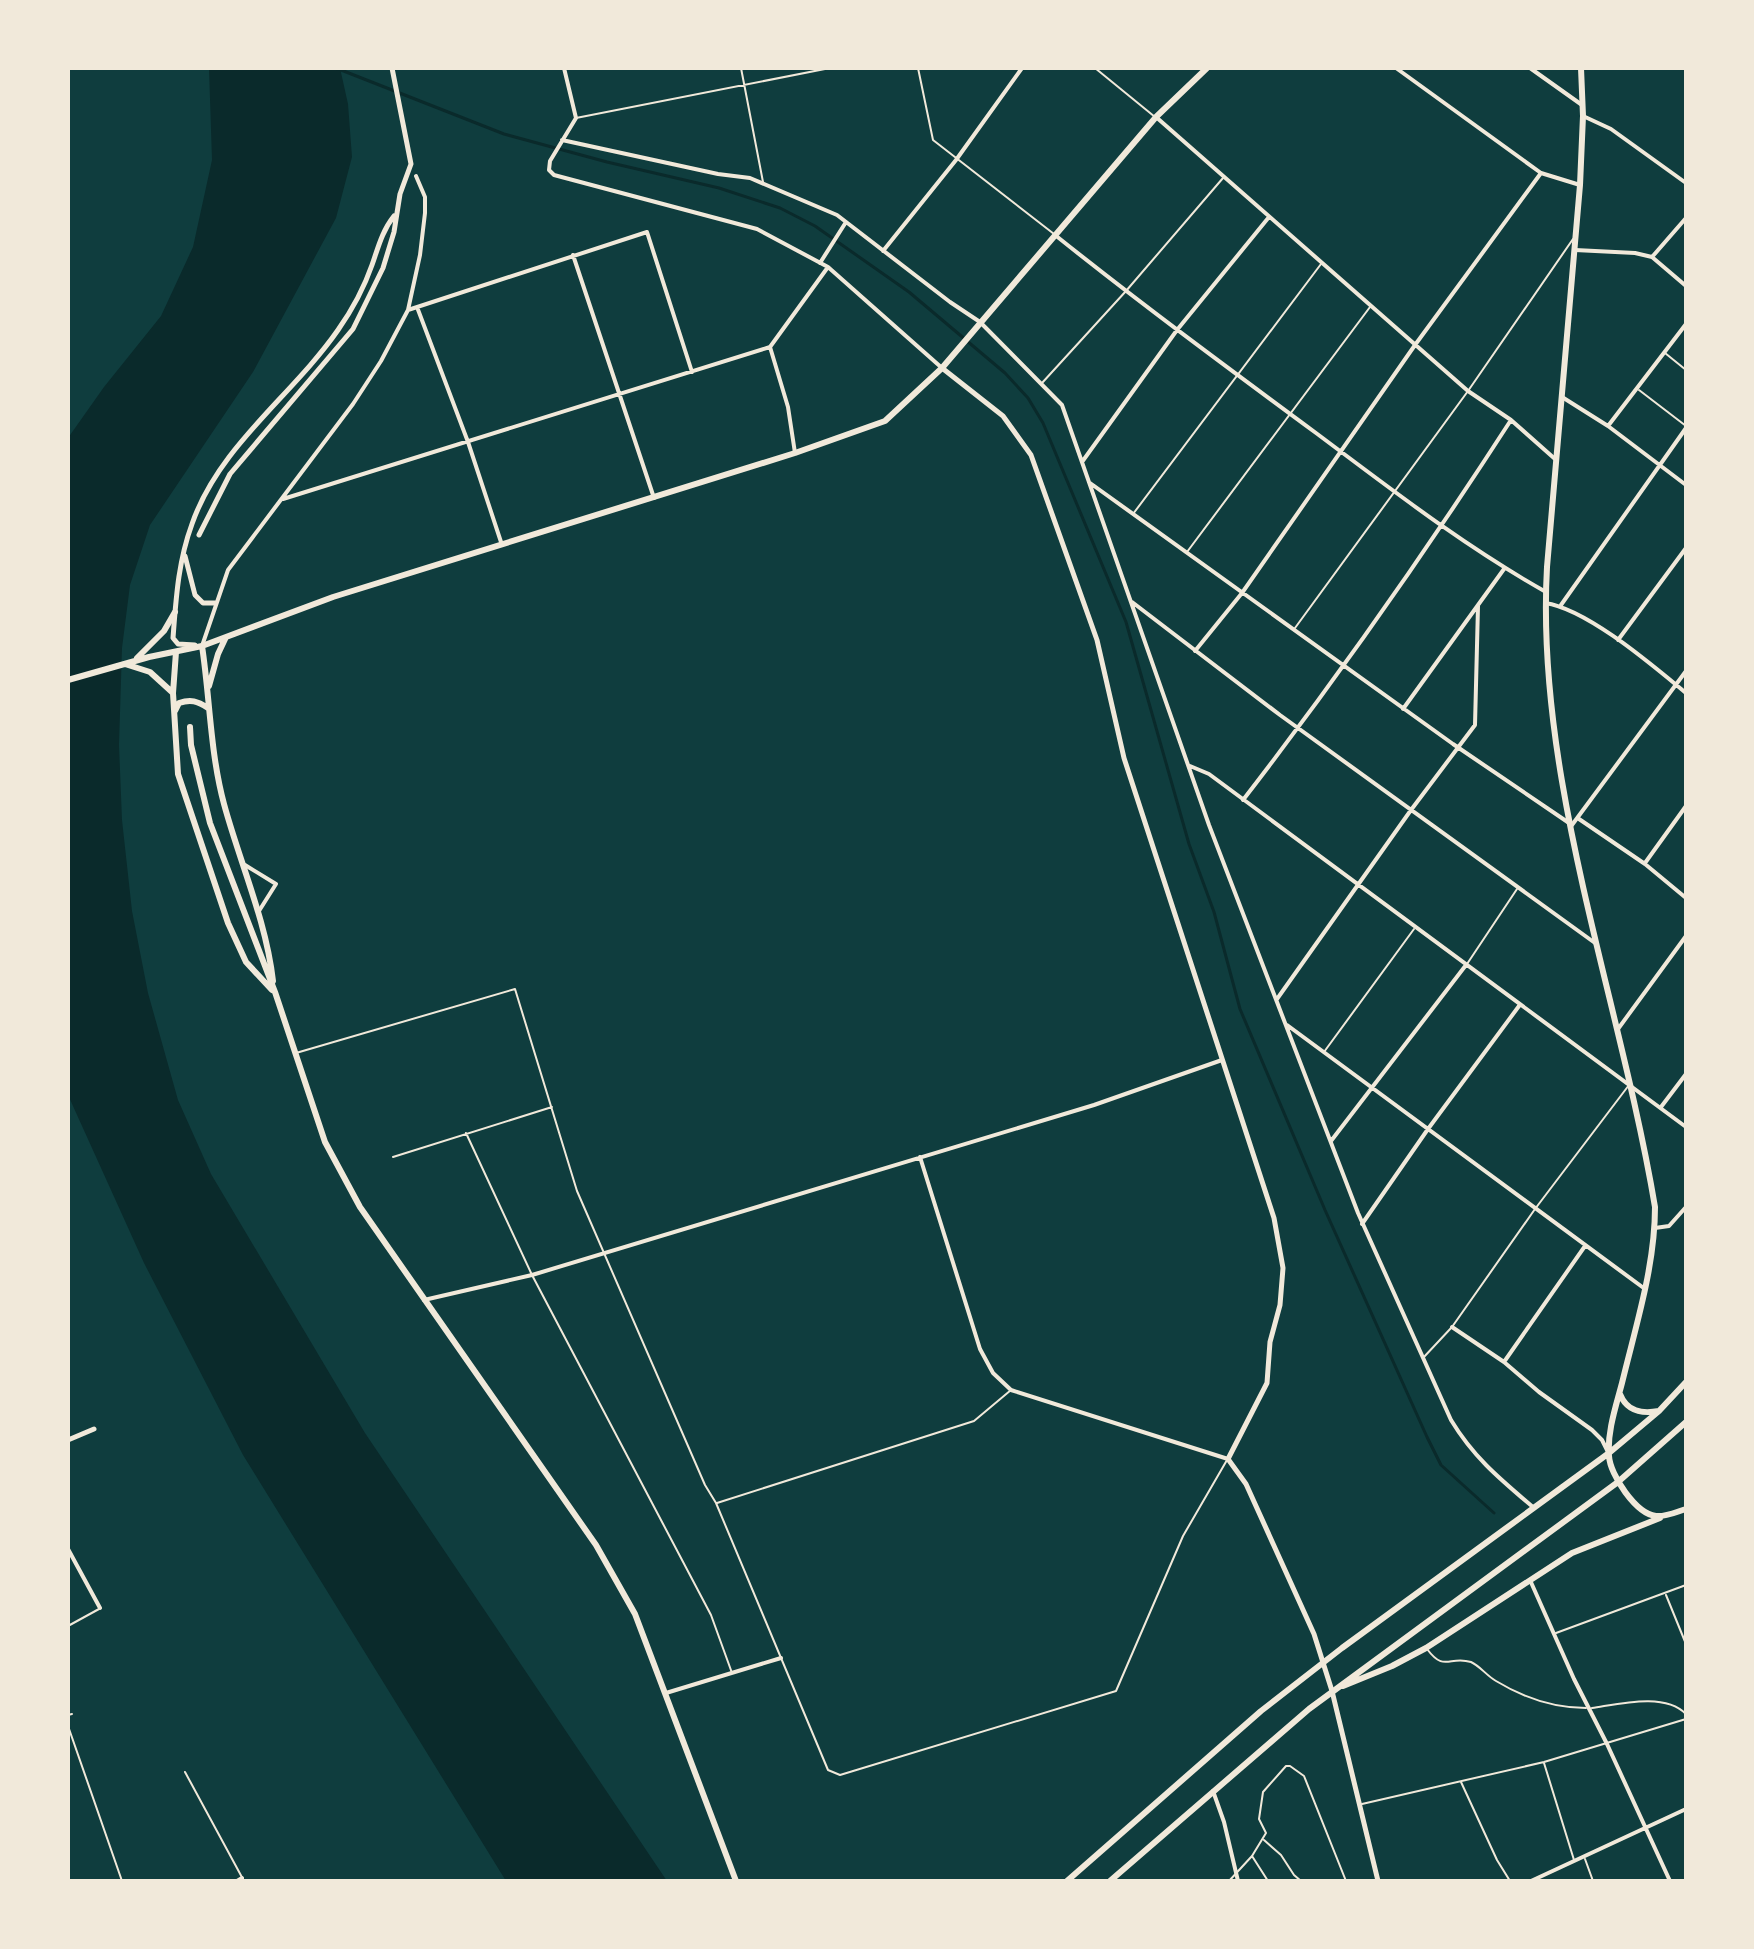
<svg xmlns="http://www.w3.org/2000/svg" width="1754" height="1949" font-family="'Open Sans',sans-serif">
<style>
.water{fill:#0a2a2b}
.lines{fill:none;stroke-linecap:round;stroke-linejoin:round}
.stream{stroke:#0a2a2b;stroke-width:3}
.service{stroke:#f1e9da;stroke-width:2}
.minor{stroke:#f1e9da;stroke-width:4}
.tertiary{stroke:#f1e9da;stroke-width:5}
.secondary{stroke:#f1e9da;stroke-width:6}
</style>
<rect width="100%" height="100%" fill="#0f3d3e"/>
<path class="water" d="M 209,68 L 340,68 L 348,104 L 352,157 L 336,218 L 253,372 L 150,525 L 130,585 L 122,648 L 119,745 L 122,820 L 132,911 L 148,993 L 178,1100 L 211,1174 L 365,1433 L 667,1881 L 506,1881 L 243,1455 L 144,1263 L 68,1095 L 68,438 L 104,387 L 161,316 L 193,247 L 212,160 Z"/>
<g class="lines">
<path class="stream" d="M 336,68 L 504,134 L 607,162 L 719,188 L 780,208 L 815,226 L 909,292 L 1005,373 L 1028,398 L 1043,423 L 1126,622 L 1189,844 L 1214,912 L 1240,1009 L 1325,1210 L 1427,1437 L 1441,1465 L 1494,1513"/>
<path class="service" d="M 741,68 L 763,182
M 918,68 L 933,140 L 1054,234
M 1095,68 L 1155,117
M 576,118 L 830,68
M 1665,353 L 1686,370
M 1042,383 L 1126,291 L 1223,178
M 1639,390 L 1686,426
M 1133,514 L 1321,264
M 1187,552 L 1370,307
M 1295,628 L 1468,391 L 1573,239
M 1467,964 L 1517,889
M 1324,1052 L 1414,929
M 296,1053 L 515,989 L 577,1191 L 705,1485 L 716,1503 L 828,1770 L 840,1775 L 1116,1691 L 1183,1536 L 1227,1460
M 466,1133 L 532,1275 L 711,1615 L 732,1673
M 393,1157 L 552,1107
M 1423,1358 L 1452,1327 L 1535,1209 L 1629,1085
M 717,1503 L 974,1421 L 1011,1390
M 1666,1595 L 1686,1644
M 68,1626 L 99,1609
M 1556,1633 L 1686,1585
M 1427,1649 C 1445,1673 1449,1655 1471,1662 C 1480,1666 1487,1676 1496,1681 C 1524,1698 1553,1708 1586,1708
M 1592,1708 C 1619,1704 1665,1692 1686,1714
M 68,1715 L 72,1714
M 68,1726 L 122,1881
M 1544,1763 L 1574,1860
M 185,1772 L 244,1881
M 1461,1782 L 1497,1860 L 1510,1881
M 1362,1804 L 1544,1762 L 1686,1719
M 1264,1840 L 1281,1855 L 1294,1875 L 1301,1881
M 1252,1856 L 1268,1881
M 1585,1859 L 1593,1881
M 1229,1881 L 1252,1856 L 1266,1833 L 1259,1819 L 1263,1792 L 1286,1766 L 1290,1766 L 1304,1776 L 1346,1881"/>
<path class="minor" d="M 564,68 L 576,118 L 550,161 L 549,170 L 554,175 L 757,229 L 828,267 L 942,368
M 1396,68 L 1541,173 L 1580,185
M 1530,68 L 1582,105
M 1583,116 L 1611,129 L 1686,183
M 1156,117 L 1468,391 L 1511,420 L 1555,459
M 562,140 L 718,174 L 750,178 L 837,215 L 950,302 L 980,322 L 1062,405 L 1209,825 L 1358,1213 L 1451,1420 C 1474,1458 1500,1479 1534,1508
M 1055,235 C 1140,303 1228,368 1316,433 C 1391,489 1464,546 1546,592
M 1575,250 L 1635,253 L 1652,257 L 1686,286
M 883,251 L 956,160 L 1022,68
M 573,255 L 654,498
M 1652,257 L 1686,218
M 820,263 L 846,222
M 417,307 L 468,442 L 502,545
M 408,310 L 647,232 L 692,372
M 1562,397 L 1608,426 L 1686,485
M 1608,426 L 1686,324
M 795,453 L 788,407 L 770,347 L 828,267
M 1082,462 L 1177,330 L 1269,217
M 1090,483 L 1453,744 L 1572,825 L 1686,671
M 283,499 L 770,347
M 1132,602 L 1280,715 L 1595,943
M 1545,603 C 1587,609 1652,665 1686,693
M 1561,605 L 1686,428
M 1618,640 L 1686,548
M 202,646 L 228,570 L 353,404 L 381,361 L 408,310 L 420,255 L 425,213 L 425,197 L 416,176
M 1195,651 L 1242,593 L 1415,345 L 1541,173
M 1403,709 L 1504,569
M 1190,766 L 1209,774 L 1686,1127
M 1243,800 C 1338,677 1427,550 1511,420
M 1579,819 L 1645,864 L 1686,898
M 1645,863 L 1686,806
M 245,865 L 276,884 L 259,911
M 1277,999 L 1411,810 L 1475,725 L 1478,606
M 1287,1025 L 1645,1289
M 1618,1029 L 1686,936
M 1661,1107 L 1686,1074
M 1331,1141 L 1466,965
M 920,1157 L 980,1349 L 993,1373 L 1011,1390 L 1228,1459
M 1362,1224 L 1428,1129 L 1519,1006
M 1655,1228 L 1669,1226 L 1686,1207
M 424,1300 L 532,1275 L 1094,1105 L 1222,1060
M 1452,1327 L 1504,1362 L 1539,1392 L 1592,1430 L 1602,1440 L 1608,1452
M 1504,1362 L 1585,1246
M 68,1549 L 100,1608
M 1530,1580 L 1574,1679 L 1607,1744 L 1670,1881
M 666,1693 L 781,1658
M 1213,1791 L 1224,1822 L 1238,1881
M 237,1881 L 242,1878
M 1531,1881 L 1686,1809"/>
<path class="tertiary" d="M 942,368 L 1003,416 L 1031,455 L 1097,640 L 1124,758 L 1274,1218 L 1283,1268 L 1280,1305 L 1270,1342 L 1267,1383 L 1228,1459 L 1246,1484 L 1314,1634 L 1332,1691 L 1378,1881
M 199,535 L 230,474 L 353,329 L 383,268 L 394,232 L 400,194 L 411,164 L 392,68
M 185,556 L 195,595 L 203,603 L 215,603
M 195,645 L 178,644 L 173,638 C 176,599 178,562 192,524 C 219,446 292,396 338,330 C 352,310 364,288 372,265 C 378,248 382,231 394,216
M 68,1440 L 94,1429"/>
<path class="secondary" d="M 1581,68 L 1583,116 L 1580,185 L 1547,567 C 1535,779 1620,998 1655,1207 C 1655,1266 1636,1325 1622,1383 C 1616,1406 1607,1432 1609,1456 C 1610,1475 1636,1514 1656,1516 C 1666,1517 1676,1512 1686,1509
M 202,646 C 210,698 210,752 224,804 C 240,863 266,920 273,981
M 137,658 L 164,631 L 175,612
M 125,664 L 150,672 L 173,693 L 178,774 L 228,923 L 246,962 L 272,990
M 68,680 L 149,657 L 202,646 L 333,597 L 795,453 L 885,421 L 942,368 L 1156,117 L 1207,68
M 209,686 L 218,654 L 226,637
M 173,693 L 176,652
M 175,711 L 179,703 C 191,699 197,701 208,708
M 190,727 L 191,745 L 210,823 L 275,992 L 325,1142 L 360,1207 L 596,1545 L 635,1614 L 736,1881
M 1620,1394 C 1627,1412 1642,1414 1659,1411
M 1343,1686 L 1392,1666 L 1426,1648 L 1572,1553 L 1660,1518
M 1067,1881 L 1261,1711 L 1342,1648 L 1609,1453 L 1659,1411 L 1686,1382
M 1110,1881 L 1309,1709 L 1618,1482 L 1686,1422"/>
</g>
<rect width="1754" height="1949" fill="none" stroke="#f1e9da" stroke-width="140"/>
</svg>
